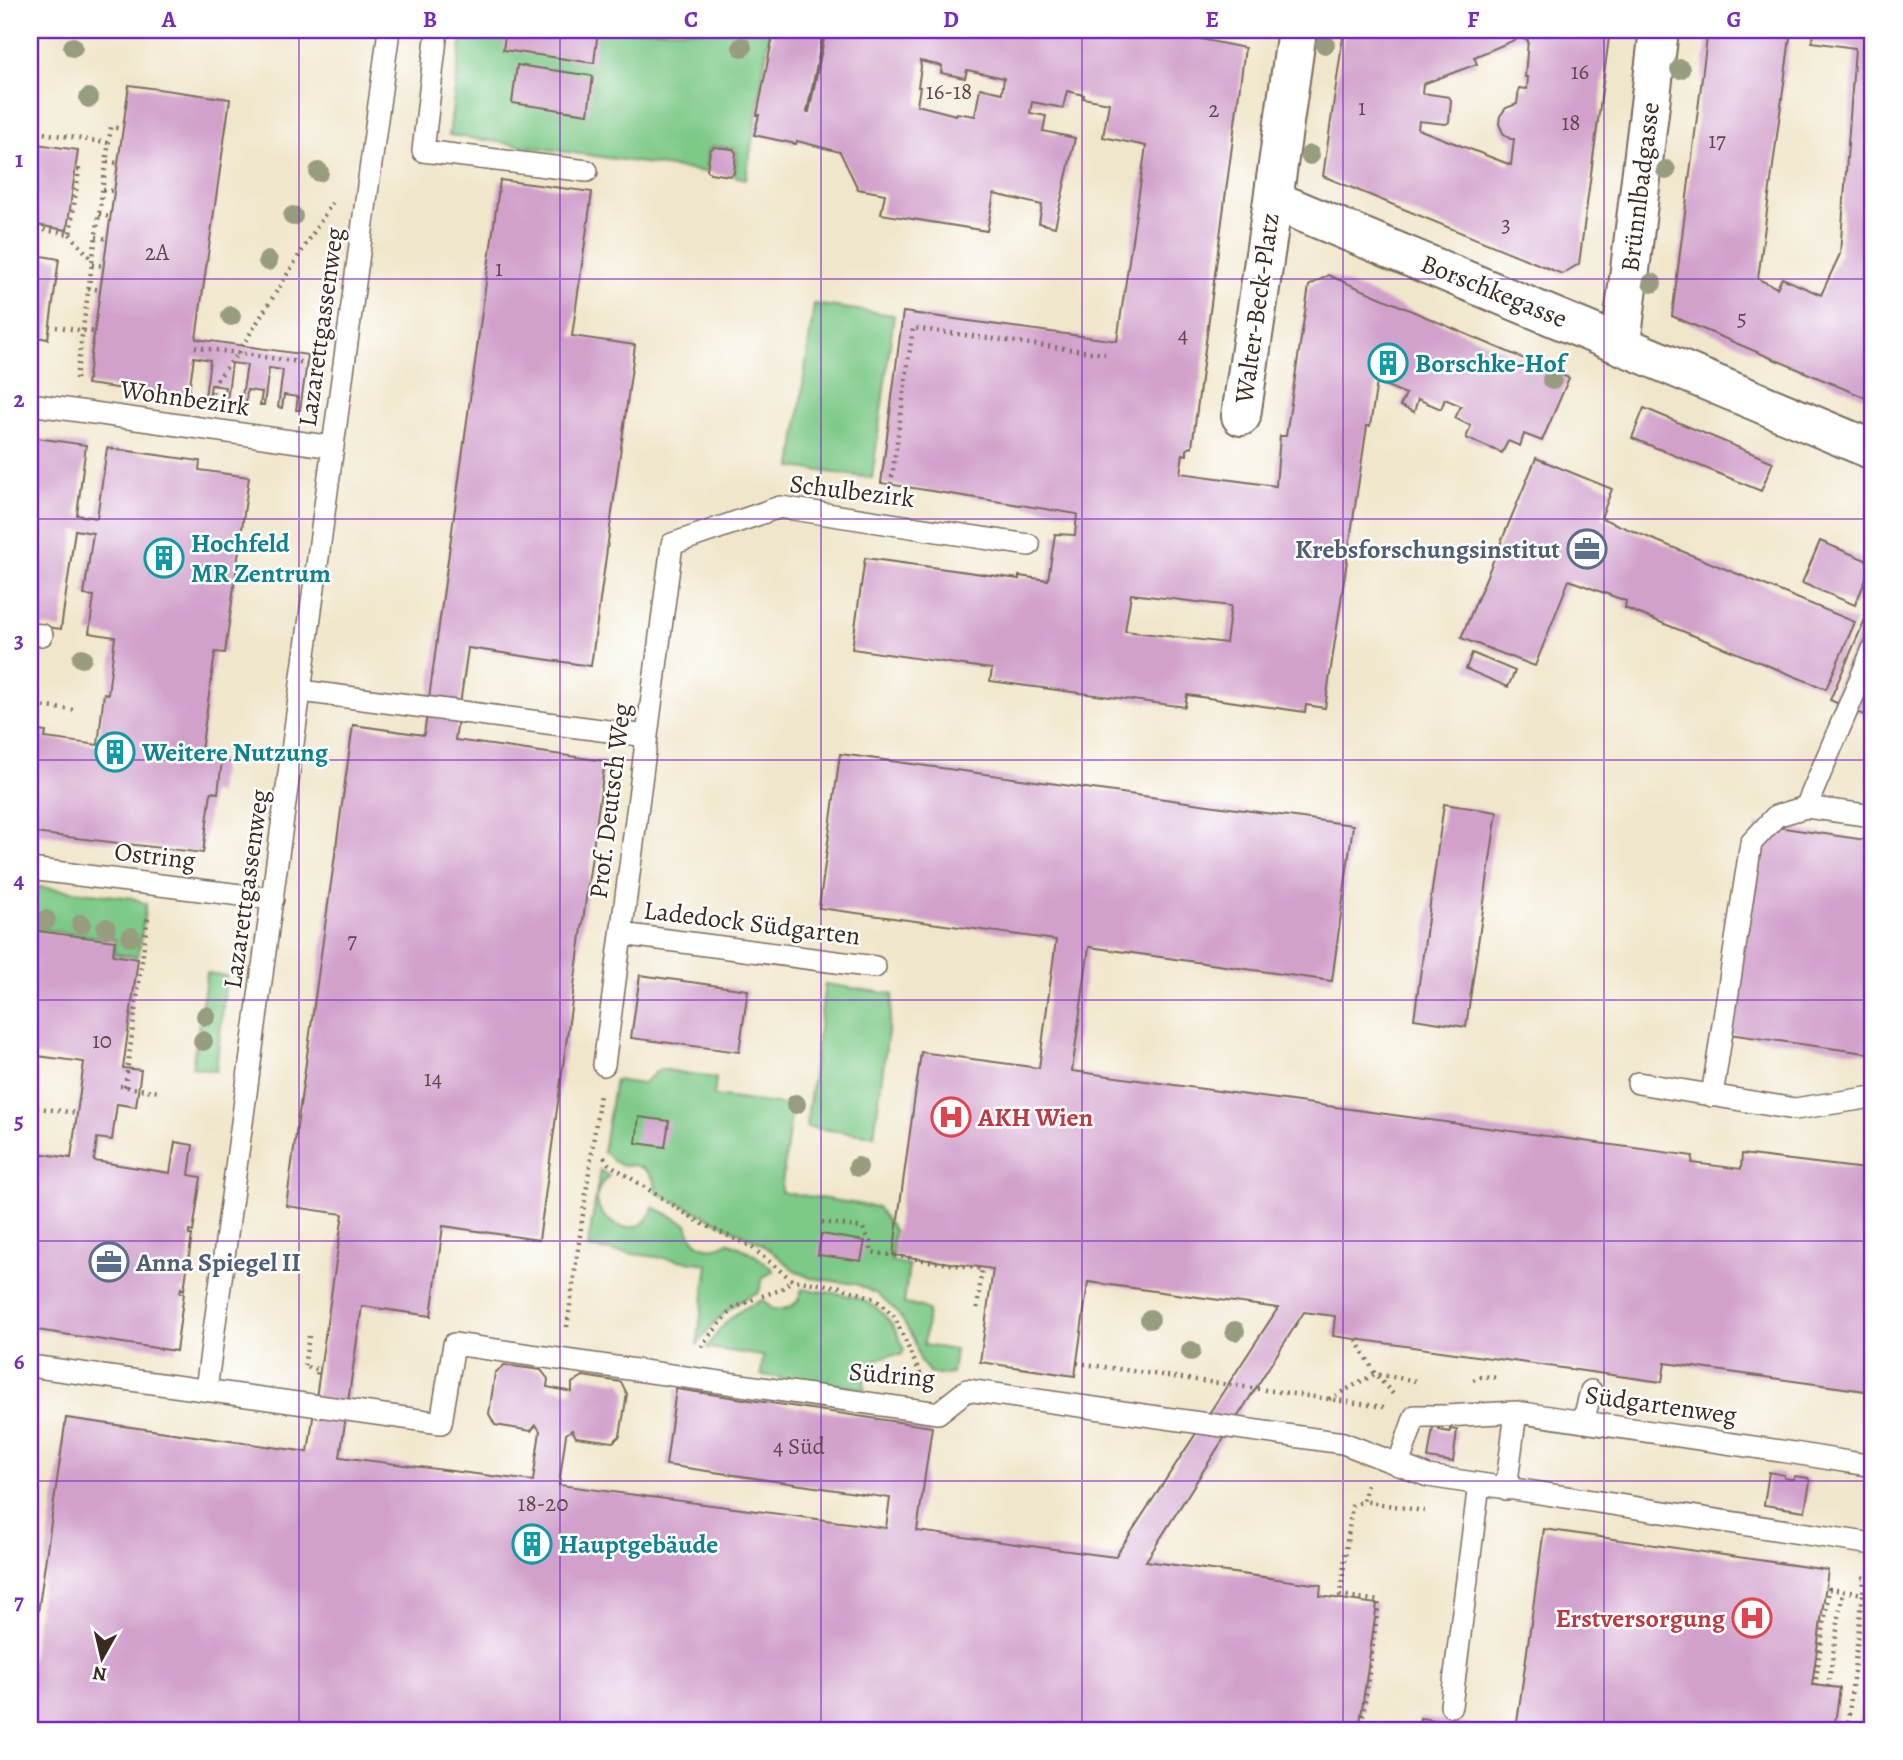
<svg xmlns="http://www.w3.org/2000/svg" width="1903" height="1760" font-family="Alegreya,serif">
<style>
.green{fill:#7dc987;stroke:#5c7a52;stroke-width:2}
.building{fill:#d1a1cc;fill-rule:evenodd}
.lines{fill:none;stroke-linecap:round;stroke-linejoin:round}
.lane-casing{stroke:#7a6c5b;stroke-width:24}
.street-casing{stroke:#7a6c5b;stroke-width:42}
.path{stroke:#7a6c5b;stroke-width:4.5;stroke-dasharray:2 5;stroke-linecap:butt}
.lane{stroke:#fff;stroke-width:21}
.street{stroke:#fff;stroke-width:38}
.tree{fill:#999d80}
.grid{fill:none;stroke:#7b2cbf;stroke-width:2;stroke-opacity:0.55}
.labels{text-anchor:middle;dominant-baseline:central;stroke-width:5;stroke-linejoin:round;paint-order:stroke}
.number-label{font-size:23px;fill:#60484a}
.street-label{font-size:26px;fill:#3b2a1e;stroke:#fff}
.culture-label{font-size:26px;font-weight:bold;fill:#0d838f;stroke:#fff;text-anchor:start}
.service-label{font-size:26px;font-weight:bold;fill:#4e5e75;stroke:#fff;text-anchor:end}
.health-label{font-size:26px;font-weight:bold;fill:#be3a42;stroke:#fff;text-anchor:start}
.neatline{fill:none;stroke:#7b2cbf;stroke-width:2.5}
.grid-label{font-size:23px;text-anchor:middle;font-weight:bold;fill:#7b2cbf}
</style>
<rect width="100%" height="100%" fill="#fff"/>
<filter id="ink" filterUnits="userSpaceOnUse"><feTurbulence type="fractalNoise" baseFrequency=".0143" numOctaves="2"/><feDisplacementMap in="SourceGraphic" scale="14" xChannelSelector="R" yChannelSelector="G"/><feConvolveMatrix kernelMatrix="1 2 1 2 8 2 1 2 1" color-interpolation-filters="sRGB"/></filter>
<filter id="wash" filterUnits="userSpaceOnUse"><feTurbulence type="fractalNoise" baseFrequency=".00686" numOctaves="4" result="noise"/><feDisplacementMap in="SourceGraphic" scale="28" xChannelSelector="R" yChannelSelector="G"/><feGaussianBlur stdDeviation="1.57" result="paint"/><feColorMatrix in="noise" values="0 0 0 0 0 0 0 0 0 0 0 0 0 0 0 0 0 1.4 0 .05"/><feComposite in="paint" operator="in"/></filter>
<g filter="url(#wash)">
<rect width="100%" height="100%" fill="#f0e6cb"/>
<path class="green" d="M 463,30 L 770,30 L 746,179 L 734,176 L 737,152 L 734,149 L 714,146 L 709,149 L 706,172 L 449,135 Z
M 814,304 L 894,315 L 872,478 L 792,467 Z
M 30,886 L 133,898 L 146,904 L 138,957 L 114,954 L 115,939 L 30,928 Z
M 207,973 L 226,976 L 216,1071 L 192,1067 Z
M 825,984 L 893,994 L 874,1136 L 806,1127 Z
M 660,1069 L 716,1078 L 714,1096 L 792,1106 L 781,1192 L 877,1207 L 894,1231 L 891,1261 L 909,1265 L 904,1304 L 922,1307 L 928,1311 L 924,1345 L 955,1350 L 952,1374 L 944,1375 L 930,1373 L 920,1361 L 914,1340 L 905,1324 L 895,1310 L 877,1294 L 856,1284 L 810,1278 L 794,1270 L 773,1252 L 755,1240 L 656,1192 C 656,1178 647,1167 632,1165 C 629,1165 625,1166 621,1165 C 615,1163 608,1155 603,1152 L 615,1080 L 642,1084 Z
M 600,1170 L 609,1176 C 569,1210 640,1254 653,1207 L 687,1224 C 691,1245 708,1254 728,1242 L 752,1253 L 772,1268 L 773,1271 L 763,1278 L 759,1292 C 732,1302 712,1322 697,1346 L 708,1264 L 588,1248 Z
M 802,1289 C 852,1295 885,1295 904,1350 L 901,1355 C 879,1354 860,1364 865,1389 L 761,1375 L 763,1356 L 707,1348 C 722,1323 735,1310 763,1300 L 772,1309 C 788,1311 799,1306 802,1289 Z
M 1865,1688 L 1873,1690 L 1873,1730 L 1859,1730 Z"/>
<g id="blocks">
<path class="building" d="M 506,30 L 598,30 L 594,63 L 503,50 Z
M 774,30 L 824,30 L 807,112 L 809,112 L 826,30 L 1156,30 L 1245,48 L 1192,447 L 1187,449 L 1187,455 L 1183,454 L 1180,473 L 1276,486 L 1280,436 L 1286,436 L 1309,286 L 1328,275 L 1569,378 L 1542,441 L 1524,434 L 1520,446 L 1508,441 L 1502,453 L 1466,438 L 1471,426 L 1455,418 L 1461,406 L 1445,399 L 1441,409 L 1418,399 L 1414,412 L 1400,406 L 1406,394 L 1377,382 L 1370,426 L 1367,426 L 1325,708 L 1306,705 L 1305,712 L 1187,695 L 1185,707 L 990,681 L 992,669 L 852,649 L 865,558 L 1019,579 L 1019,576 L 1048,580 L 1055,534 L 1075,535 L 1077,514 L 881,483 L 903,312 L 1117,341 L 1146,146 L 1103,137 L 1109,103 L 1083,98 L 1084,95 L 1067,91 L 1063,108 L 1032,102 L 1030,113 L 1046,116 L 1043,131 L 1075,138 L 1055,227 L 1039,223 L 1042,205 L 994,194 L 987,231 L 881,214 L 885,194 L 858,189 L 840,152 L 797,141 L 796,144 L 754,135 L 759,115 L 757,115 ZM 920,61 L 942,66 L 941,73 L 965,78 L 967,70 L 1004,78 L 1002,93 L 980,88 L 975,116 L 957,113 L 956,115 L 917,105 L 920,87 L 918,87 L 921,67 ZM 1131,594 L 1231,606 L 1226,643 L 1125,631 Z
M 1361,30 L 1610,30 L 1579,264 L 1562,274 L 1323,176 L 1343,37 ZM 1519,38 L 1528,40 L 1525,77 L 1528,77 L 1527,89 L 1519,88 L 1517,104 L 1506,108 L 1500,116 L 1499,124 L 1503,133 L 1510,139 L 1514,139 L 1511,165 L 1418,129 L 1419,121 L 1446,124 L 1449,122 L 1451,100 L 1449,97 L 1422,93 L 1423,84 L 1477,64 L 1474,57 Z
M 1708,30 L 1791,30 L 1758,279 L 1777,288 L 1782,278 L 1821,295 L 1840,254 L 1855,48 L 1812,42 L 1814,30 L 1873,30 L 1873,401 L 1672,316 Z
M 517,65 L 593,76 L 588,114 L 512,103 Z
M 129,85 L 230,99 L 196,339 L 308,355 L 300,410 L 296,410 L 298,397 L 284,395 L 282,408 L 278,407 L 283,370 L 269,368 L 264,405 L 260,405 L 262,392 L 247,390 L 246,403 L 241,402 L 247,365 L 232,363 L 227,400 L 223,399 L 225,387 L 211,385 L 209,397 L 205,397 L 210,360 L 194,357 L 188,398 L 87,384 Z
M 30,143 L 78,150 L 67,230 L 30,224 Z
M 714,147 L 733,149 L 736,153 L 734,173 L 730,176 L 710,173 L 707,170 L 710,150 Z
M 500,180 L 592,192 L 572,336 L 635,345 L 591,666 L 468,648 L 455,740 L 605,761 L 539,1240 L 443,1226 L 431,1316 L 362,1306 L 340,1457 L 533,1481 L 540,1431 L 536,1425 L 531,1431 L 495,1425 L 489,1414 L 495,1373 L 504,1365 L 541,1370 L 548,1379 L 547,1387 L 572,1392 L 572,1383 L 583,1376 L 621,1382 L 627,1394 L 620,1436 L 613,1442 L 576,1437 L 572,1430 L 566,1434 L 559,1485 L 886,1528 L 890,1498 L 666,1465 L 676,1389 L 932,1427 L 917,1531 L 1115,1557 L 1278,1308 L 1088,1282 L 1075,1376 L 980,1362 L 993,1269 L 893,1255 L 921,1052 L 1039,1068 L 1056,940 L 819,908 L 840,754 L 1353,825 L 1332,981 L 1089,947 L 1072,1071 L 1693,1156 L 1692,1163 L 1741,1169 L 1742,1154 L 1873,1170 L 1873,1392 L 1665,1363 L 1662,1382 L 1333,1336 L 1335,1316 L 1304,1312 L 1146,1561 L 1321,1585 L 1320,1596 L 1377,1604 L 1359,1730 L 30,1730 L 30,1668 L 66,1418 L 308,1452 L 343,1214 L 286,1206 L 353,725 L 424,735 Z
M 30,254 L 59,259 L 48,339 L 30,336 Z
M 1644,408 L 1773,462 L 1761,491 L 1632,438 Z
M 30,437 L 86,445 L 77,515 L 97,518 L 107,448 L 200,461 L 199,470 L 249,477 L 225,653 L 215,652 L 200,758 L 222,760 L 218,793 L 211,792 L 203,853 L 34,833 L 33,838 L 30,838 L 30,730 L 46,732 L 45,738 L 98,745 L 104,693 L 108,694 L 115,637 L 89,633 L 94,596 L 84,595 L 93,533 L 75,530 L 61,629 L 30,625 Z
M 1536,458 L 1612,489 L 1601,518 L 1855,622 L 1826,689 L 1625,608 L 1626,601 L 1569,580 L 1535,666 L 1461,638 Z
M 1820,541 L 1873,563 L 1855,605 L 1802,583 Z
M 1873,601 L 1873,719 L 1830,700 Z
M 1472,653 L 1515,671 L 1508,687 L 1466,669 Z
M 1444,804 L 1497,812 L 1466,1027 L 1414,1019 Z
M 1757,824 L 1873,841 L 1873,1054 L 1728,1034 Z
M 30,930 L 115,941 L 113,955 L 138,959 L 123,1068 L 141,1070 L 136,1107 L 117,1104 L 112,1140 L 97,1138 L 94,1161 L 170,1173 L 175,1142 L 193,1145 L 189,1175 L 201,1177 L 193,1232 L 189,1231 L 189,1235 L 192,1235 L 184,1290 L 181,1288 L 180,1293 L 184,1293 L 176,1351 L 30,1329 L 30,1152 L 71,1158 L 84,1062 L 30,1055 Z
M 640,975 L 748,990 L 739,1052 L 631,1038 Z
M 639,1117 L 669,1121 L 665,1147 L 636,1143 Z
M 821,1234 L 865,1241 L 861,1261 L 818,1255 Z
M 1433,1427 L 1439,1427 L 1439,1430 L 1444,1431 L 1450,1432 L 1450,1429 L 1457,1430 L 1453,1462 L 1428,1458 Z
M 1769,1472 L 1784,1475 L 1784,1478 L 1789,1479 L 1794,1479 L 1795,1476 L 1808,1478 L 1810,1482 L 1805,1511 L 1764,1505 Z
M 1544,1529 L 1828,1570 L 1812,1685 L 1840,1688 L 1834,1730 L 1516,1730 Z
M 1420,1718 L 1498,1729 L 1498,1730 L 1419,1730 Z"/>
</g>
</g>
<g filter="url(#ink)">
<use href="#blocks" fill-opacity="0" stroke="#7a6c5b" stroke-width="2"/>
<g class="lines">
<g class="lane-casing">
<path id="lane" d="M 437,30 L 423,151 L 587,171
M 30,404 L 333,447
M 30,634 L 42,635
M 301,691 L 647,736
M 1806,807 L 1873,649
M 30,869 L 273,899
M 621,934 L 875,967
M 604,1065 L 672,544 L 780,507 L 1029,545
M 1638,1083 L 1795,1109 L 1873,1097
M 1712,1096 L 1751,843 L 1776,816 L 1806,807 L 1873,816
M 30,1366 L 441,1423 L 454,1344 L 938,1413 L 967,1390 L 1343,1443 L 1428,1476 L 1873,1544
M 206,1390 L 389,30
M 1583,1422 L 1591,1391
M 1398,1465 L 1415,1416 L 1446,1416 L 1516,1412 L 1794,1453 L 1873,1466
M 1506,1489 L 1516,1412
M 1451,1706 L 1479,1484"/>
</g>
<g class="street-casing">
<path id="street" d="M 1297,30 L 1273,200 L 1873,450
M 1621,344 L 1659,30
M 1241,416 L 1273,200"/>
</g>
<path class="path" d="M 30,131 L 109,143
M 107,162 L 118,163
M 103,190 L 114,191
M 99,215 L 111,217
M 30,228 L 70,234 L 79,170 L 76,170
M 70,234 L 92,260
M 96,237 L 108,239
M 92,264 L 103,266
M 88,288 L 101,290
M 49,326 L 94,332
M 195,347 L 312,364
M 76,379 L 111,127 L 122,129
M 212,400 L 215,382 L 238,353 L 332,203
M 890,491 L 913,328 L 1105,354
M 30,705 L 73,710
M 120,1086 L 159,1092
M 125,1087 L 148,916
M 30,1107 L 77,1113
M 604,1157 L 609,1164 L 699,1222 L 750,1246 L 792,1280 L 840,1287 L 874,1298 L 894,1316 L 923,1380
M 822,1222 L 863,1228 L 871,1244 L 871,1252 L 982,1269 L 977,1309
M 762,1296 L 780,1290 L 792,1280
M 567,1327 L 600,1094
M 309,1336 L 304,1367 L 318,1369 L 317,1375
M 1357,1340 L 1375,1374 L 1393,1394
M 702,1347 L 705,1341 L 734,1308 L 754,1299
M 1077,1363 L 1384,1407
M 1473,1380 L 1483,1376 L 1498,1378
M 1329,1399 L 1375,1374 L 1417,1381
M 1367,1485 L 1363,1501 L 1424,1511
M 1862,1577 L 1864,1578 L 1863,1594
M 1815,1686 L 1829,1589 L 1863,1594 L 1847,1730
M 1828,1687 L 1843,1591
M 1361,1730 L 1379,1601 L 1340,1595 L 1352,1506 L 1363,1501"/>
<use href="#lane" class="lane"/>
<use href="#street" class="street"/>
</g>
<g class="tree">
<circle cx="1325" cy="44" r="10"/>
<circle cx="73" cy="47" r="10"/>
<circle cx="742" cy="47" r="10"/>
<circle cx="1680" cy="69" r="10"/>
<circle cx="89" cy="98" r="10"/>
<circle cx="1310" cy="155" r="10"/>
<circle cx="1666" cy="170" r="10"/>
<circle cx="319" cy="172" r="10"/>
<circle cx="293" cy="216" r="10"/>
<circle cx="268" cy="261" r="10"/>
<circle cx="1652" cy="283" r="10"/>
<circle cx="231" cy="316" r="10"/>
<circle cx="1552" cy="380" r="10"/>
<circle cx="82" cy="658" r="10"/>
<circle cx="46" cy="920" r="10"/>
<circle cx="81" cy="924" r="10"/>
<circle cx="106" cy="928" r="10"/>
<circle cx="131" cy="937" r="10"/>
<circle cx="206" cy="1016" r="10"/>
<circle cx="203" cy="1041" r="10"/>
<circle cx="796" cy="1104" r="10"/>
<circle cx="858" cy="1167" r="10"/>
<circle cx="1150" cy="1319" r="10"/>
<circle cx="1235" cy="1331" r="10"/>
<circle cx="1191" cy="1351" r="10"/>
</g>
</g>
<path class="grid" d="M 299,30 L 299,1730M 560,30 L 560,1730M 821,30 L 821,1730M 1082,30 L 1082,1730M 1343,30 L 1343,1730M 1604,30 L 1604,1730M 30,279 L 1873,279M 30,519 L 1873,519M 30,760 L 1873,760M 30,1000 L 1873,1000M 30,1241 L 1873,1241M 30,1481 L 1873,1481"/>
<defs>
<g id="building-ring" transform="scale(2.0125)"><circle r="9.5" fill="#fff" stroke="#0f9aa8" stroke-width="1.5"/><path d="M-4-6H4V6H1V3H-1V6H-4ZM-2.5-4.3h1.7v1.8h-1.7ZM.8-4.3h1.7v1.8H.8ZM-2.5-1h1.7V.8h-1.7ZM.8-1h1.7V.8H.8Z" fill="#0f9aa8"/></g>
<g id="office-ring" transform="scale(2.0125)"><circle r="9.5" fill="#fff" stroke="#5c6f8a" stroke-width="1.5"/><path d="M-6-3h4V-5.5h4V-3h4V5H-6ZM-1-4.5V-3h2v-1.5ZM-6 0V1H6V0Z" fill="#5c6f8a"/></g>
<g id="hospital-ring" transform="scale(2.0125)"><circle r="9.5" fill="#fff" stroke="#e0444e" stroke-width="1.5"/><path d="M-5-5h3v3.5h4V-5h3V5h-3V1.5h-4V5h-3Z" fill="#e0444e"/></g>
</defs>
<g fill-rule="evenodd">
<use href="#building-ring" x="1388" y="363"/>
<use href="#office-ring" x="1587" y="549"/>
<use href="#building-ring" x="164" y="558"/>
<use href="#building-ring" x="115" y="752"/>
<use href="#hospital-ring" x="951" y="1117"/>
<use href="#office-ring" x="109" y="1262"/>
<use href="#building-ring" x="532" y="1544"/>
<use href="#hospital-ring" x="1752" y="1618"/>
</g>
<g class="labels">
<g class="number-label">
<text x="1580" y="71">16</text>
<text x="949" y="91">16-18</text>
<text x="1362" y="107">1</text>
<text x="1214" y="109">2</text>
<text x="1571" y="122">18</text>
<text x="1717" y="140">17</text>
<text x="1506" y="224">3</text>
<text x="157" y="252">2A</text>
<text x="499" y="268">1</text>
<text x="1742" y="318">5</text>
<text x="1183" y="334">4</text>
<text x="352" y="940">7</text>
<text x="102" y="1040">10</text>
<text x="433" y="1078">14</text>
<text x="799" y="1446">4 Süd</text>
<text x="543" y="1503">18-20</text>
</g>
<g class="street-label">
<text transform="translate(1640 187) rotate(-83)">Brünnlbadgasse</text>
<text transform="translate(1494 291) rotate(22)">Borschkegasse</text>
<text transform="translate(1257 308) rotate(-82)">Walter-Beck-Platz</text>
<text transform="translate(321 327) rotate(-82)">Lazarettgassenweg</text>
<text transform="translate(185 398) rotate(8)">Wohnbezirk</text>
<text transform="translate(852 491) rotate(7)">Schulbezirk</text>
<text transform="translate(610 801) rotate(-83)">Prof. Deutsch Weg</text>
<text transform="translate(155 856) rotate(7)">Ostring</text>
<text transform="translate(246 889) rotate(-82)">Lazarettgassenweg</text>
<text transform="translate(752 923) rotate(7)">Ladedock Südgarten</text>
<text transform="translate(892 1375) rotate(5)">Südring</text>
<text transform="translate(1661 1405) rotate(8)">Südgartenweg</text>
</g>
<g class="culture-label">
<text x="1415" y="363">Borschke-Hof</text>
<text x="191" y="543">Hochfeld<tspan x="191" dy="30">MR Zentrum</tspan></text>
<text x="142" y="752">Weitere Nutzung</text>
<text x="559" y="1544">Hauptgebäude</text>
</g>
<g class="service-label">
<text x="1560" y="549">Krebsforschungsinstitut</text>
<text x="136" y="1262" text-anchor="start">Anna Spiegel II</text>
</g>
<g class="health-label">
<text x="978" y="1117">AKH Wien</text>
<text x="1725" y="1618" text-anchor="end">Erstversorgung</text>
</g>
</g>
<rect width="1903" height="1760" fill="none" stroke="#fff" stroke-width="77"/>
<g transform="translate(102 1658) rotate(188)" stroke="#ffffff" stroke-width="5" paint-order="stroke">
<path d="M0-5L12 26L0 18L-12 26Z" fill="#3b2a1e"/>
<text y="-10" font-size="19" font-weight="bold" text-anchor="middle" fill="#3b2a1e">N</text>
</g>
<rect x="38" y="38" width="1826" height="1684" class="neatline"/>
<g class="grid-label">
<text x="169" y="27">A</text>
<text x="430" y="27">B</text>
<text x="691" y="27">C</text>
<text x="951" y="27">D</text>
<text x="1212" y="27">E</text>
<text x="1473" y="27">F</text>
<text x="1734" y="27">G</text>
<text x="19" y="167">1</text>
<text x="19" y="407">2</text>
<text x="19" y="648">3</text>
<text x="19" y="888">4</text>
<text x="19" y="1128">5</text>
<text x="19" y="1369">6</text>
<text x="19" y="1609">7</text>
</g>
</svg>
